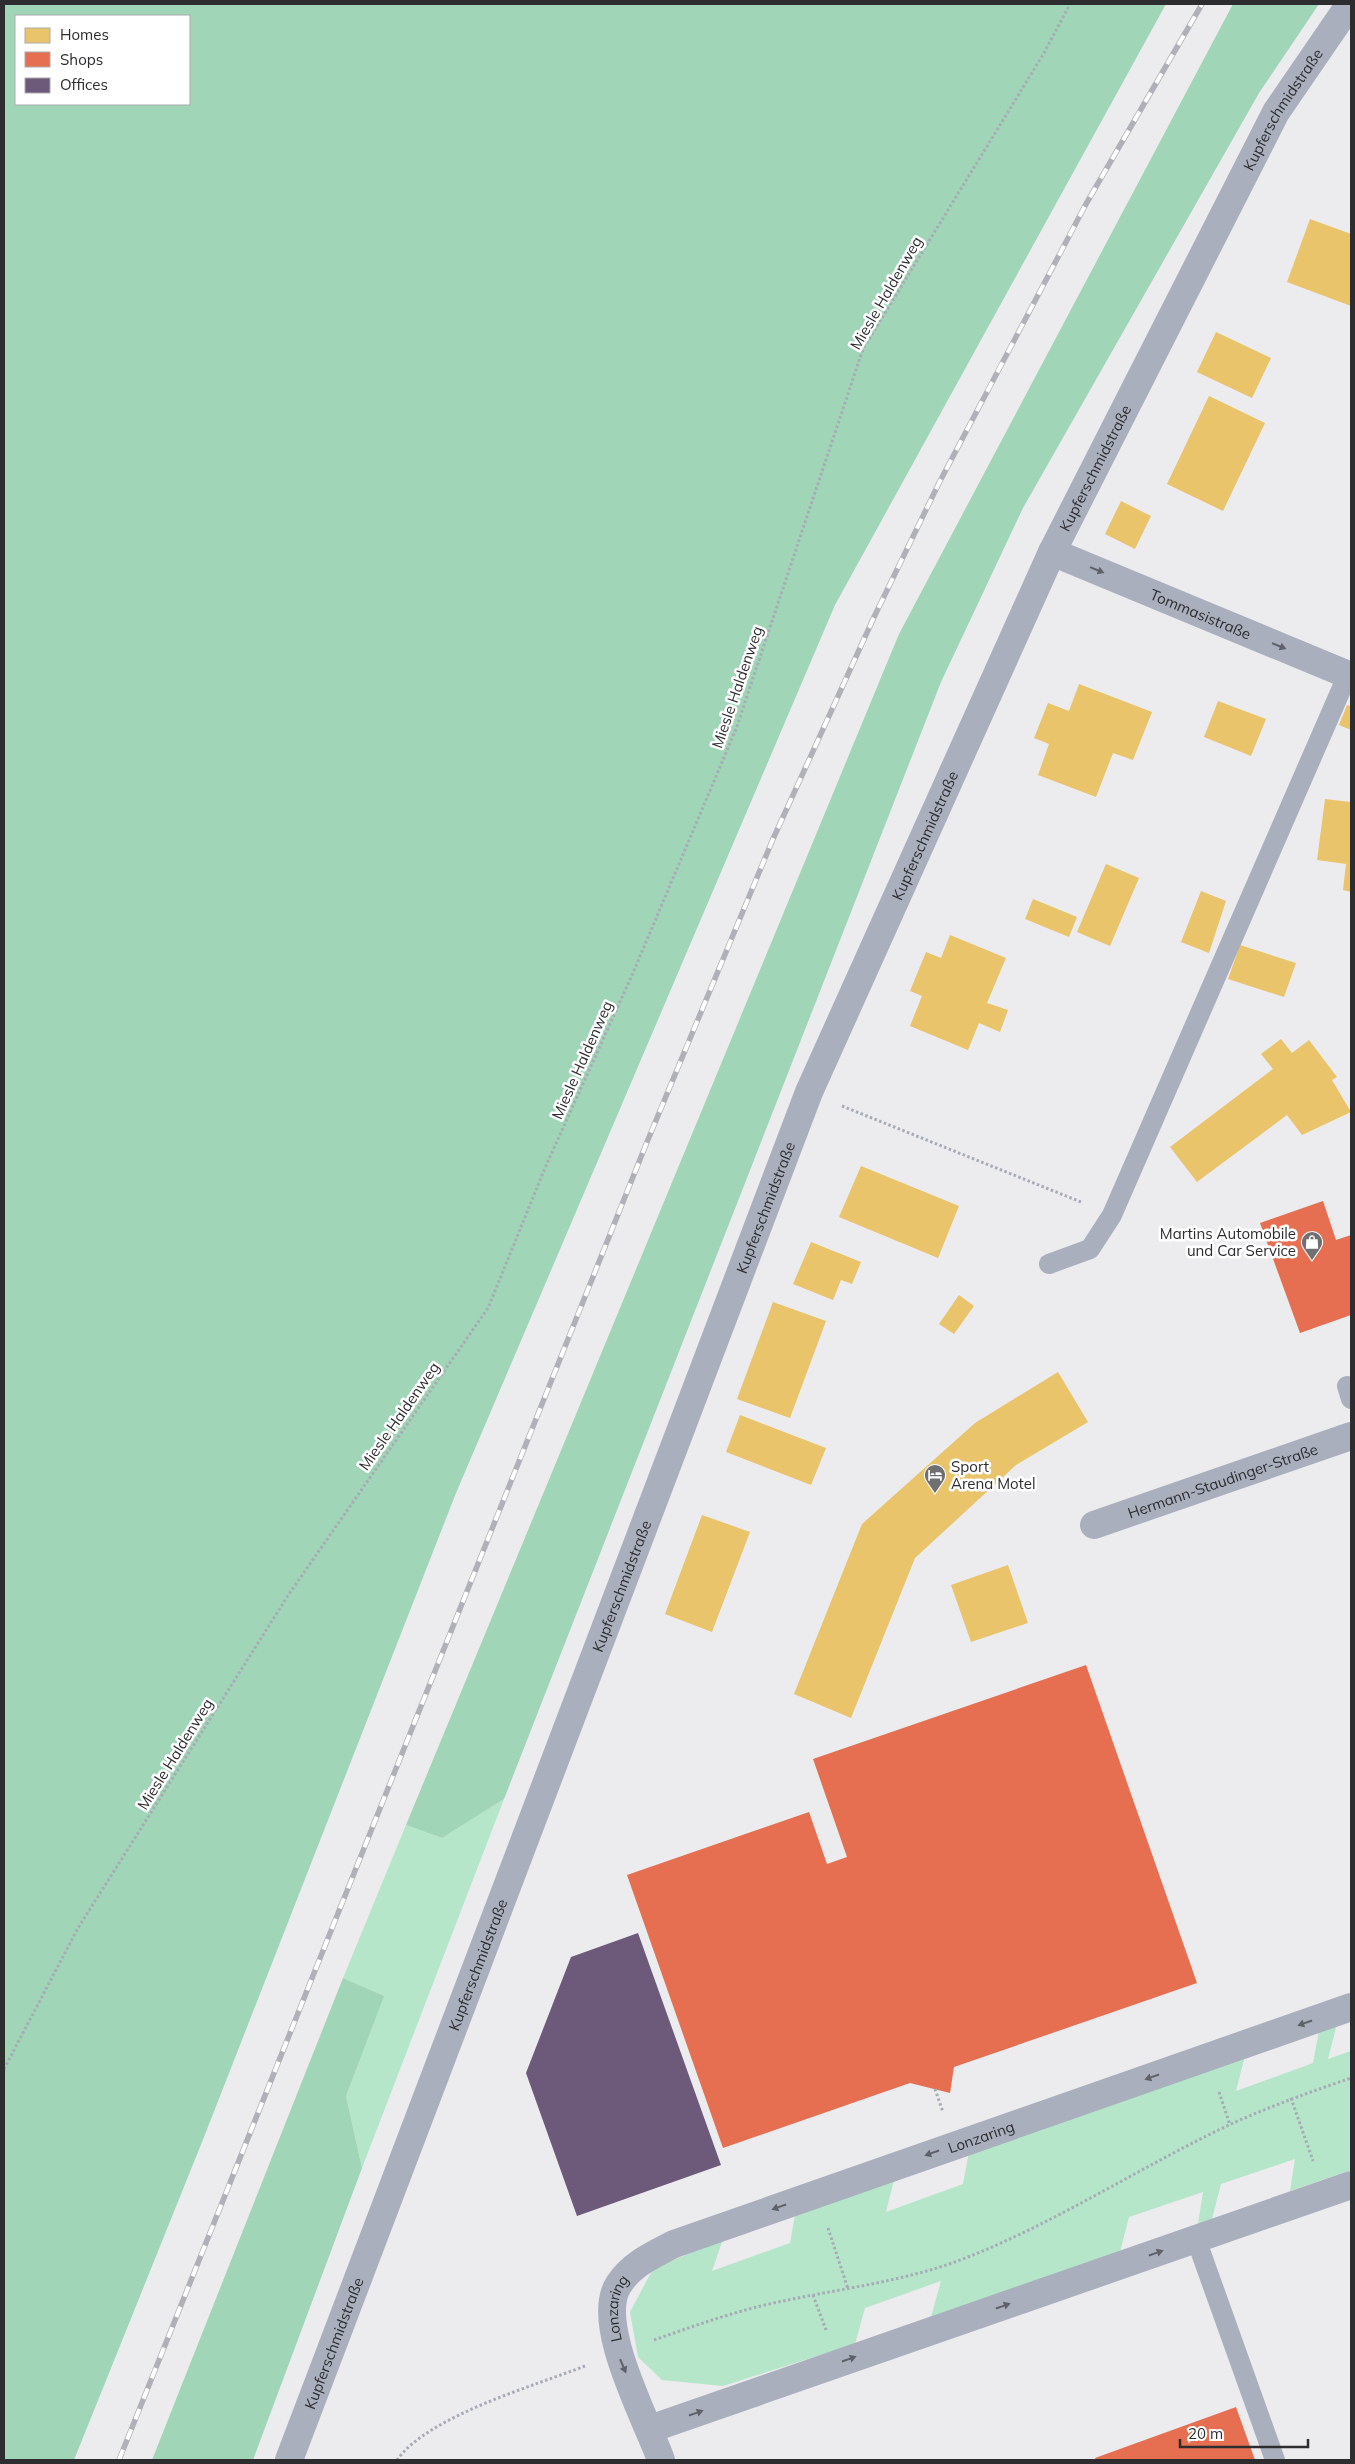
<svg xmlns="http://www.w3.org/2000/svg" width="1355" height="2464" font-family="Mulish,sans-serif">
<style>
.green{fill:#b5e6c9}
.forest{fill:#a0d5b7;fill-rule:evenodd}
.homes{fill:#e9c46a}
.shops{fill:#e76f51}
.offices{fill:#6d597a}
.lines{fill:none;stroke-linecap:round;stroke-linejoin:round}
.path{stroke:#a7abb6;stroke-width:3;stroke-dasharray:2.5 2.5;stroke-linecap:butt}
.service{stroke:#aaafbe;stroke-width:20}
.minor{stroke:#aaafbe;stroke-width:28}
.rail-casing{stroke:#b0b1b8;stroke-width:5.5}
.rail{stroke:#fff;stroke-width:4;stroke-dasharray:11;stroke-linecap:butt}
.oneway{fill:#5f6168}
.labels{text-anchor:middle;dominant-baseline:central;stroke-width:5;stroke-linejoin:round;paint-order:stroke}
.street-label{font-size:15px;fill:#2d2d2f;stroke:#fff}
.poi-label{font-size:15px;fill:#2d2d2f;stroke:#fff;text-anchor:end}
</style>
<rect width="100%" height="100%" fill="#ecebee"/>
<path class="green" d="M 504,1799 L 362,2168 L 346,2096 L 383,1996 L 343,1978 L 406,1825 L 442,1838 Z
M 1337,2024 L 1328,2059 L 1351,2051 L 1351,2170 L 1290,2191 L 1295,2159 L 1221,2184 L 1212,2219 L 1198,2224 L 1203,2192 L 1129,2217 L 1120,2252 L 931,2317 L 941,2281 L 865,2308 L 855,2344 L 723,2386 L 662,2380 L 638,2357 L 630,2312 L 653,2269 L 723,2239 L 712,2271 L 790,2243 L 796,2210 L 895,2176 L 886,2212 L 963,2184 L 969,2152 L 1245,2056 L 1236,2091 L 1313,2063 L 1319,2031 Z"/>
<path class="forest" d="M 4,4 L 1166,4 L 835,605 L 456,1493 L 204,2137 L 74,2460 L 4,2460 ZM 16,16 L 189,16 L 189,104 L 16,104 Z
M 1233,4 L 1319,4 L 1259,93 L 1023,508 L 941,682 L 504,1799 L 442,1838 L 406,1825 L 899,634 Z
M 343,1978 L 384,1996 L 346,2096 L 362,2168 L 253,2460 L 152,2460 Z"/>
<path class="homes" d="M 1310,219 L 1351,234 L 1351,306 L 1287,282 Z
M 1216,332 L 1271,358 L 1252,398 L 1197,372 Z
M 1209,396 L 1265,423 L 1223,511 L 1167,484 Z
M 1121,501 L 1151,516 L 1135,549 L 1105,534 Z
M 1079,684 L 1152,712 L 1133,760 L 1113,753 L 1096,797 L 1038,775 L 1049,744 L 1034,738 L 1048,703 L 1069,711 Z
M 1218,701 L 1266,719 L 1251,756 L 1204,737 Z
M 1347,705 L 1351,706 L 1351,730 L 1339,725 Z
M 1325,799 L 1351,802 L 1351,892 L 1343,890 L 1346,864 L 1317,860 Z
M 1106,864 L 1139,878 L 1110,946 L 1077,932 Z
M 1201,891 L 1226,901 L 1209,953 L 1181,942 Z
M 1033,899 L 1077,917 L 1069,937 L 1025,919 Z
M 950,935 L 1006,958 L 987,1003 L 1008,1010 L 1000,1032 L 979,1023 L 968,1050 L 910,1026 L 922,996 L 910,991 L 926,952 L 941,958 Z
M 1240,945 L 1296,963 L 1284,997 L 1228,979 Z
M 1281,1039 L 1292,1053 L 1309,1040 L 1337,1077 L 1332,1080 L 1351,1112 L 1302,1135 L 1287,1115 L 1197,1182 L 1170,1147 L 1273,1069 L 1261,1054 Z
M 861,1166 L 959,1206 L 938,1258 L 839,1217 Z
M 811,1242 L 861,1262 L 852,1284 L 841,1280 L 833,1300 L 793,1284 Z
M 959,1295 L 974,1306 L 954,1334 L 939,1324 Z
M 773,1302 L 826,1321 L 790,1418 L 737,1399 Z
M 1058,1372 L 1088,1422 L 1016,1465 L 915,1558 L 851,1718 L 794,1694 L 862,1524 L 975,1423 Z
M 740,1415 L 826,1448 L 811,1485 L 726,1452 Z
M 702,1515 L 750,1532 L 712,1632 L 665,1614 Z
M 1008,1565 L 1028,1623 L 971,1642 L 951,1585 Z"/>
<path class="shops" d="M 1323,1201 L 1336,1240 L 1351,1235 L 1351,1315 L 1300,1333 L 1260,1223 Z
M 1086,1665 L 1197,1983 L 954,2067 L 950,2093 L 910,2083 L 723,2148 L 627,1875 L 809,1812 L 827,1864 L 847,1857 L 813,1759 Z
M 1236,2407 L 1255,2460 L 1096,2460 L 1095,2458 Z"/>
<path class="offices" d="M 638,1933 L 721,2165 L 577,2216 L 526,2073 L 571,1957 Z"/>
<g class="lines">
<path class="path" d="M 842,1106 L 1081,1202
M 4,2069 L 78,1928 L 289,1594 L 488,1308 L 545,1168 L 633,973 L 736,729 L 863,349 L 1044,53 L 1070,4
M 935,2089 L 943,2112
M 1219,2092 L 1230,2125
M 1291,2098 L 1313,2161
M 828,2228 L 848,2289
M 813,2295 L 826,2330
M 654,2340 C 691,2327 727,2314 765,2305 C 833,2289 903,2283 968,2257 C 1059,2221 1142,2166 1231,2124 C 1271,2106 1310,2092 1351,2078
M 397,2460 C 428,2416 534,2386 585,2366"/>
<path class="service" d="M 1049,1264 L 1090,1249 L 1112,1215 L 1348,674
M 1347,1386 L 1351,1399
M 1196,2239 L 1275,2460"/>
<g class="minor">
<path id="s1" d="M 1052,552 L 1351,676"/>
<path id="s2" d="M 1094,1525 L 1351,1436"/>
<path d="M 650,2429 L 1351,2185"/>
<path id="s3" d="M 289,2460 L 809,1092 L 1052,552 L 1276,112 L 1350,4"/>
<path id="s4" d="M 661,2460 C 647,2420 593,2322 619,2284 C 632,2264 653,2255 674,2244 L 1351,2007"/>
</g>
<g class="rail-casing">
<path id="rail" d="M 119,2460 L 647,1142 L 773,839 L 875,615 L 939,483 L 1086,204 L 1202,4"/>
</g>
<use href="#rail" class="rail"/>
</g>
<defs><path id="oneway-solid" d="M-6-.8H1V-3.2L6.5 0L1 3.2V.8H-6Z" transform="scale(1.25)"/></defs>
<g class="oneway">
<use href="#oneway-solid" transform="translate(1097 570) rotate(22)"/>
<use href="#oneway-solid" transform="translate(1279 646) rotate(22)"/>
<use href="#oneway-solid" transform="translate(1305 2023) rotate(161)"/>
<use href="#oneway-solid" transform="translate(1152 2077) rotate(161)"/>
<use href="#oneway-solid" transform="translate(932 2153) rotate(161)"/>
<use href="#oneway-solid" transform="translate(779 2207) rotate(161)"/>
<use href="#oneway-solid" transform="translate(1156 2253) rotate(-19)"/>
<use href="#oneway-solid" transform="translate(1003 2306) rotate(-19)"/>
<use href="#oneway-solid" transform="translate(849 2359) rotate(-19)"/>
<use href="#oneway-solid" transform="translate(623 2366) rotate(67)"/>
<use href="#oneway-solid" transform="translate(696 2413) rotate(-19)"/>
</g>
<defs>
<g id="shop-pin" transform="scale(1.125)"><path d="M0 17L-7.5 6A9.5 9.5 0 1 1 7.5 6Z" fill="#707072" stroke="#fff"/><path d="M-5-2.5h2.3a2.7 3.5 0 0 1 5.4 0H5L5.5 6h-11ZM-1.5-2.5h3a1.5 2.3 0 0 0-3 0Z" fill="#fff"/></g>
<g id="hotel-pin" transform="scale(1.125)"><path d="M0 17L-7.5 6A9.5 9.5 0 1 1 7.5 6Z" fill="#707072" stroke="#fff"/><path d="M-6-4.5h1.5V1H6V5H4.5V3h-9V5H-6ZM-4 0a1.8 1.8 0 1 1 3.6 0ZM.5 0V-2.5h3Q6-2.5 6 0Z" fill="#fff"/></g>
</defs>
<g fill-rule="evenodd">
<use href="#shop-pin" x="1312" y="1242"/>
<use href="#hotel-pin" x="935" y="1475"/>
</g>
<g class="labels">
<g class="street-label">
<text stroke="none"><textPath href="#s3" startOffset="2555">Kupferschmidstraße</textPath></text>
<text transform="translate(886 293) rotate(-60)">Miesle Haldenweg</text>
<text stroke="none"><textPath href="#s3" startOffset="2150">Kupferschmidstraße</textPath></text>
<text stroke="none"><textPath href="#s1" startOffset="161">Tommasistraße</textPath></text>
<text transform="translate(737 687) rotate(-71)">Miesle Haldenweg</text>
<text stroke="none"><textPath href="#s3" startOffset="1745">Kupferschmidstraße</textPath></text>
<text transform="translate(582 1060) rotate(-66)">Miesle Haldenweg</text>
<text stroke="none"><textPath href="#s3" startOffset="1340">Kupferschmidstraße</textPath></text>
<text transform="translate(399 1416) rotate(-55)">Miesle Haldenweg</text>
<text stroke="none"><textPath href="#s2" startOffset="136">Hermann-Staudinger-Straße</textPath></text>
<text stroke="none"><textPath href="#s3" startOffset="935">Kupferschmidstraße</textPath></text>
<text transform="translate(175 1754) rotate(-58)">Miesle Haldenweg</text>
<text stroke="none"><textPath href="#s3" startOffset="530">Kupferschmidstraße</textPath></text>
<text stroke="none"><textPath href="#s4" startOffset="580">Lonzaring</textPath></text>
<text stroke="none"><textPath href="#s4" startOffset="161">Lonzaring</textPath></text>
<text stroke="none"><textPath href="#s3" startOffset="125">Kupferschmidstraße</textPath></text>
</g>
<g class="poi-label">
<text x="1296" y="1233">Martins Automobile<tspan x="1296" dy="17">und Car Service</tspan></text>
<text x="951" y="1466" text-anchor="start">Sport<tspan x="951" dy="17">Arena Motel</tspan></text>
</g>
</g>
<rect width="1355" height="2464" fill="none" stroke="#2d2d2f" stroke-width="10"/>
<rect x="15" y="15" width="175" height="90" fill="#ffffff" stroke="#ababac"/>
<rect x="25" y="28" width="25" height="15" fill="#e9c46a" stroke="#ababac"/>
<text x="60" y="40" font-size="15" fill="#2d2d2f">Homes</text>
<rect x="25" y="52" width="25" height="15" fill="#e76f51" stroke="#ababac"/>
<text x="60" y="65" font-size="15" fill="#2d2d2f">Shops</text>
<rect x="25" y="78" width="25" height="15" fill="#6d597a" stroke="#ababac"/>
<text x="60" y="90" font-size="15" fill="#2d2d2f">Offices</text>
<path d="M1180 2439v8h128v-8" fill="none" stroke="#2d2d2f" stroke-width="2.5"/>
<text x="1188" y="2439" font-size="15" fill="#2d2d2f" stroke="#ffffff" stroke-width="4" paint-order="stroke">20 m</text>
</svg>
